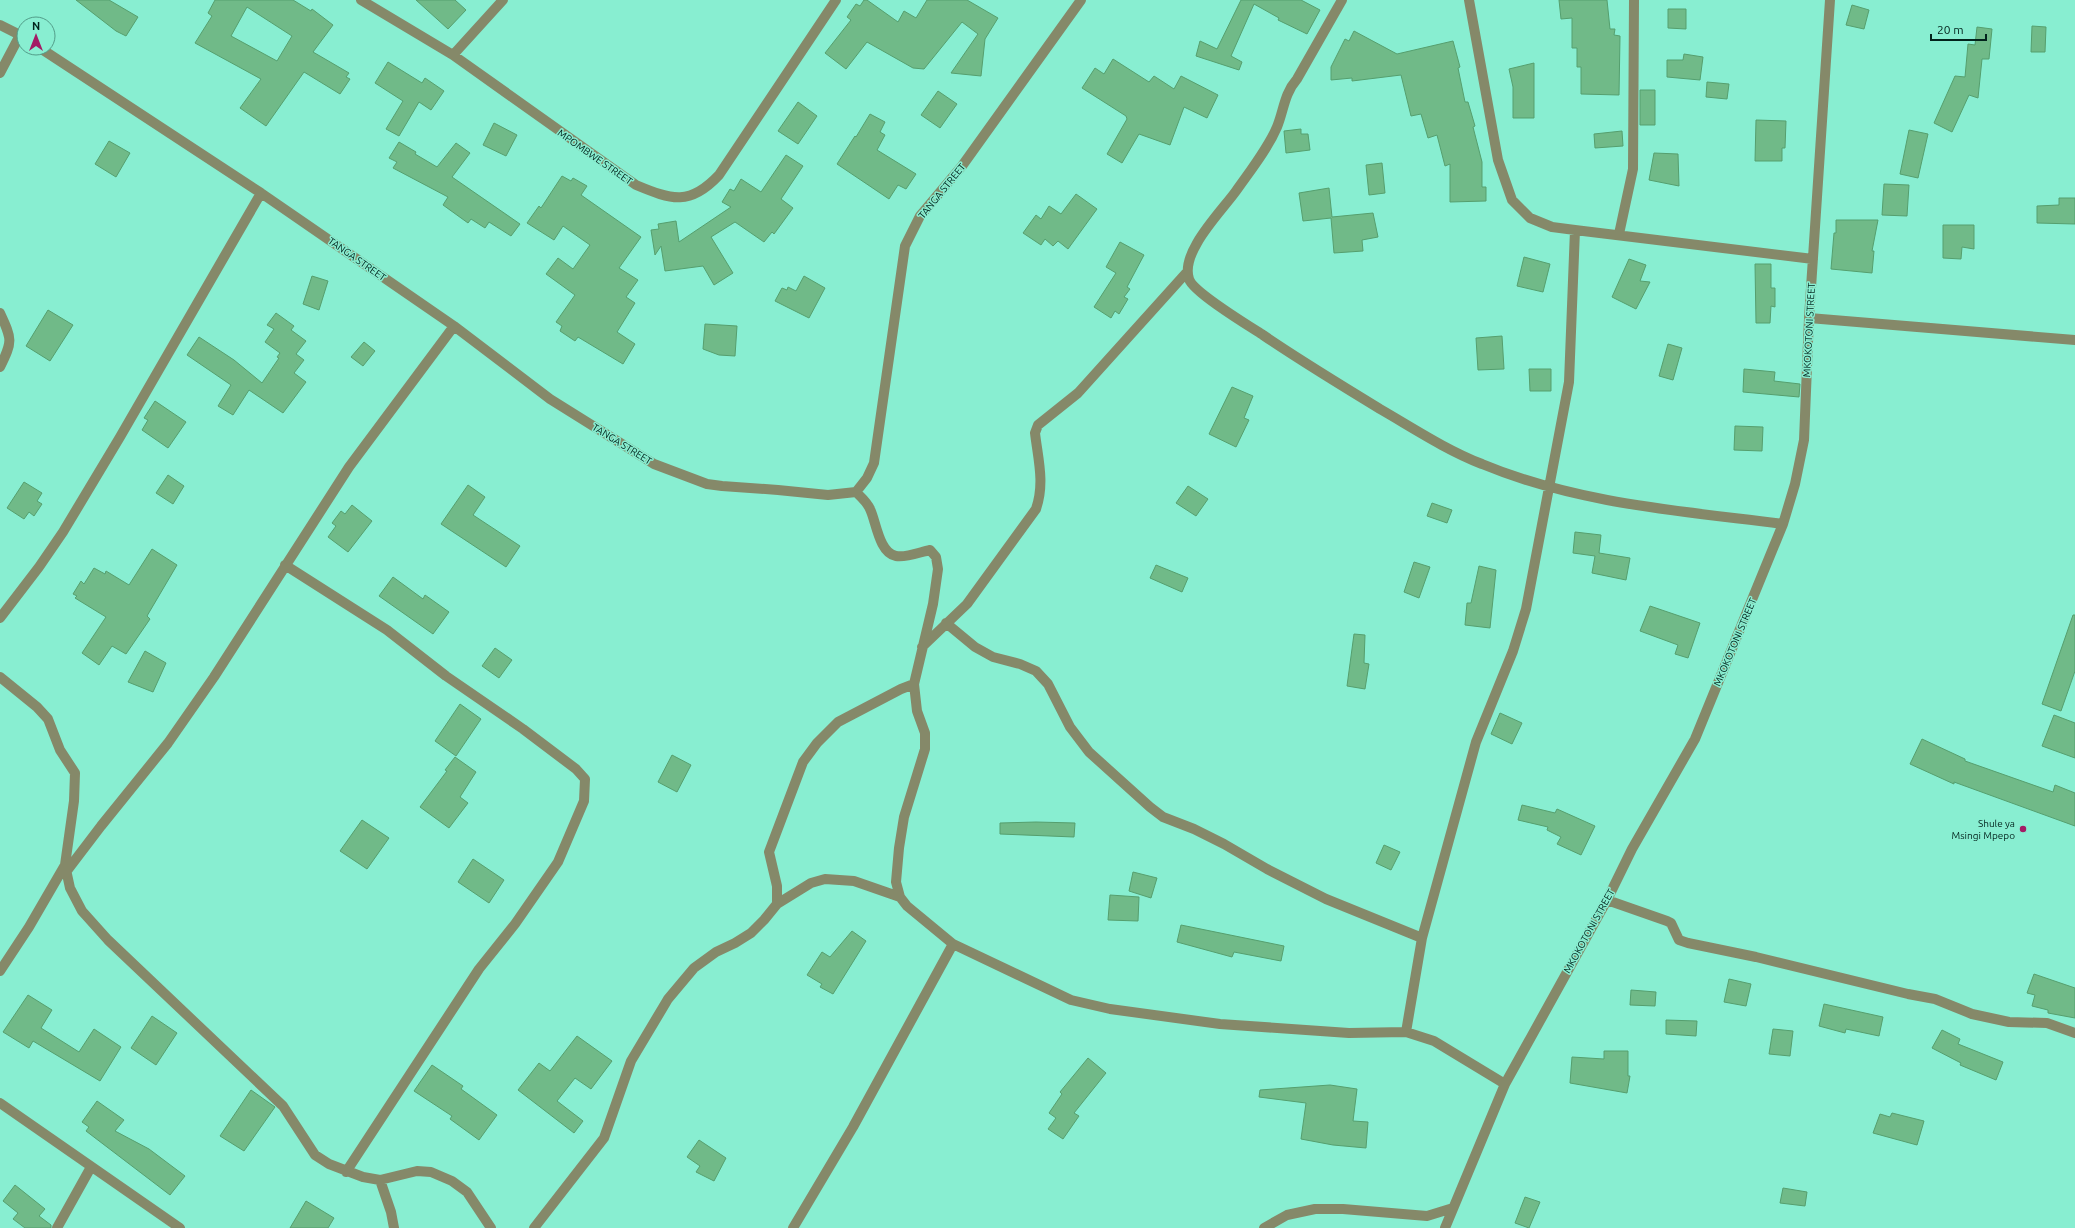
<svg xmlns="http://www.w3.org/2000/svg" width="2075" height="1228" font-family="Ubuntu,sans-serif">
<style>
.building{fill:#70ba88;stroke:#559f6e;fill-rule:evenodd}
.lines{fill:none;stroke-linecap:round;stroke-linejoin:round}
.minor{stroke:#858969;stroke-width:10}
.poi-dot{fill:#a31b65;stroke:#88eed1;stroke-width:1.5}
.labels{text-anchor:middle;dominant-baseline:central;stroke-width:3;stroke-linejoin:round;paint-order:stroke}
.street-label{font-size:10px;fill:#02231c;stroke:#88eed1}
.poi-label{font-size:10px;fill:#02231c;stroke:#88eed1;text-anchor:end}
</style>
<rect width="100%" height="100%" fill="#88eed1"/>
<path class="building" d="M 76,0 L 109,0 L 138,17 L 126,36 L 116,31 Z
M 215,0 L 293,0 L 311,11 L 312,9 L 333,25 L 313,52 L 349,73 L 346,77 L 350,79 L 340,94 L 304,72 L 266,126 L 240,108 L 261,79 L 195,43 L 212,16 L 208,13 ZM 247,7 L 292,36 L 277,61 L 231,36 Z
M 416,0 L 455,0 L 466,10 L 448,29 Z
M 864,0 L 867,0 L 898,22 L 904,11 L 916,18 L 927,0 L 967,0 L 998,18 L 985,39 L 981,76 L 951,73 L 978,34 L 962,22 L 924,69 L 913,68 L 867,42 L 846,69 L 825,53 L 851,20 L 847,17 L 856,4 L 860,6 Z
M 1241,0 L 1301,0 L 1320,10 L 1307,34 L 1278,20 L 1279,18 L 1254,4 L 1231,56 L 1242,62 L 1239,70 L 1196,56 L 1200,41 L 1217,49 Z
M 1559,0 L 1607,0 L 1610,29 L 1615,29 L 1614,35 L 1620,36 L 1619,95 L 1581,94 L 1581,67 L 1577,67 L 1577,48 L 1572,48 L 1572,18 L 1561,19 Z
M 1852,5 L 1869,10 L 1864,29 L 1846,25 Z
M 1668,9 L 1686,9 L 1686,29 L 1668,28 Z
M 2032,26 L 2046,27 L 2045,52 L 2031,52 Z
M 1977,27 L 1992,29 L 1989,59 L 1982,59 L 1978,98 L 1969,95 L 1952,132 L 1934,123 L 1955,76 L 1965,77 L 1968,44 L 1975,45 Z
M 1354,31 L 1397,54 L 1453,41 L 1460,67 L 1458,68 L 1465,102 L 1468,102 L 1475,126 L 1473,127 L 1482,162 L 1482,187 L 1486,187 L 1486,201 L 1450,202 L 1450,164 L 1445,166 L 1437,135 L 1428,138 L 1421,114 L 1411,116 L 1401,75 L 1352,81 L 1352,78 L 1331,80 L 1331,67 L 1345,39 L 1349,41 Z
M 1684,54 L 1703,57 L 1700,80 L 1667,77 L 1667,60 L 1683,60 Z
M 1113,59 L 1149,82 L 1154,76 L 1174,89 L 1181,76 L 1218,95 L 1207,118 L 1184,107 L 1170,145 L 1139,134 L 1122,163 L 1107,154 L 1127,119 L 1126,116 L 1082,88 L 1095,68 L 1104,74 Z
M 388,62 L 422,83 L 425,78 L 444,91 L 431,110 L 419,102 L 399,136 L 386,129 L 403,101 L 375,83 Z
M 1534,63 L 1534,118 L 1513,118 L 1513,87 L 1509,69 Z
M 1707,82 L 1729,84 L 1727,99 L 1706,97 Z
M 1640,90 L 1655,90 L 1655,125 L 1640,125 Z
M 938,91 L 957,104 L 940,128 L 921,115 Z
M 798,102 L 817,116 L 798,144 L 778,131 Z
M 870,114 L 885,122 L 880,132 L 885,135 L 877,150 L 916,174 L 906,189 L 898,185 L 889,199 L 837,164 L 855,136 L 856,137 Z
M 1756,120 L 1786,121 L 1785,148 L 1782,148 L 1782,161 L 1755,161 Z
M 494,123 L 517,135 L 506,156 L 483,145 Z
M 1301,129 L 1301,134 L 1308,134 L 1310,150 L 1286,153 L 1284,131 Z
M 1909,130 L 1928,134 L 1918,178 L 1900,174 Z
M 1622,131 L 1623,146 L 1595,148 L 1594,134 Z
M 109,141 L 130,153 L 116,177 L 95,164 Z
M 399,142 L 416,152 L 415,154 L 437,167 L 456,143 L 470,153 L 452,177 L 520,224 L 511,236 L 489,222 L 485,228 L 471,219 L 468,223 L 443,205 L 448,197 L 393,168 L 397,162 L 389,158 Z
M 1654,153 L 1678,154 L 1679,186 L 1649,180 Z
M 786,155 L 803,166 L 781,199 L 793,208 L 774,234 L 772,232 L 764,242 L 735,222 L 711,237 L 733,273 L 714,285 L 703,266 L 665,271 L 661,246 L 655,255 L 651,230 L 659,229 L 658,224 L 676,221 L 679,242 L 731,207 L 722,202 L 730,189 L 734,191 L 741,179 L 761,192 Z
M 1382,163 L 1385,193 L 1369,195 L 1366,165 Z
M 562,176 L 571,181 L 573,178 L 587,186 L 581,195 L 641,237 L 619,268 L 638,280 L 626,297 L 635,303 L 617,332 L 635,344 L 623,364 L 578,337 L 575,341 L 560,331 L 562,326 L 556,322 L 575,295 L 546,274 L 558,258 L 573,269 L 590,245 L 563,226 L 554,240 L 527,223 L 539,206 L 541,208 Z
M 1884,184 L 1909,185 L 1907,216 L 1882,215 Z
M 1329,188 L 1332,217 L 1373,213 L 1378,237 L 1362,240 L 1363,251 L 1334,253 L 1331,218 L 1303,221 L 1299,193 Z
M 1076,194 L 1097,209 L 1068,249 L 1058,241 L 1053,246 L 1045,239 L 1041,245 L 1023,233 L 1036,215 L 1041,219 L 1049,206 L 1061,214 Z
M 2059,198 L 2075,198 L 2075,224 L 2037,223 L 2037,206 L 2059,205 Z
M 1836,220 L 1878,220 L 1872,251 L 1874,251 L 1872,273 L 1831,269 L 1834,233 L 1836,233 Z
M 1943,225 L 1974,225 L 1974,249 L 1962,247 L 1961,259 L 1943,258 Z
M 1120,242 L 1144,255 L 1127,287 L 1130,289 L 1124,297 L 1128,299 L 1119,314 L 1115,311 L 1111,318 L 1094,307 L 1116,273 L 1106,267 Z
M 1524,257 L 1550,264 L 1543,292 L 1517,286 Z
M 1629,259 L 1646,265 L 1640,281 L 1650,282 L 1636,309 L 1612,297 Z
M 1755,264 L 1771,264 L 1771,288 L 1775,288 L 1775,307 L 1771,306 L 1770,323 L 1756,323 Z
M 312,276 L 328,281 L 319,310 L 303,304 Z
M 804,276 L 825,288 L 809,318 L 775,301 L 782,288 L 787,290 L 788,287 L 796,291 Z
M 48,310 L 73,325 L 50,361 L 26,346 Z
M 276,313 L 294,326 L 291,330 L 306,341 L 296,354 L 304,360 L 294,373 L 306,382 L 283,413 L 249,390 L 233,415 L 218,406 L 231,385 L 187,355 L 199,337 L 234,360 L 262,383 L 279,358 L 277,357 L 280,353 L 265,342 L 274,329 L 267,325 Z
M 705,324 L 737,326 L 735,356 L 719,355 L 703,349 Z
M 1502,336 L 1504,369 L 1478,370 L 1476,338 Z
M 364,342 L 375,351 L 363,366 L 351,357 Z
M 1668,344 L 1682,348 L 1673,380 L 1659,376 Z
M 1529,369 L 1551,369 L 1551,391 L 1530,391 Z
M 1744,369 L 1775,372 L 1774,381 L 1800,384 L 1799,397 L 1743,392 Z
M 1232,387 L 1253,396 L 1244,418 L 1249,420 L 1236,447 L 1209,434 Z
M 155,401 L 186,422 L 168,448 L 142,430 L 148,420 L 144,418 Z
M 1735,426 L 1763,427 L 1762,451 L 1734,450 Z
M 168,475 L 184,486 L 173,504 L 156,493 Z
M 24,482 L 42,493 L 37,501 L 42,504 L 34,516 L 29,512 L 24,519 L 7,508 Z
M 468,485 L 485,497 L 473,515 L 520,546 L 506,567 L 441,524 Z
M 1188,486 L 1208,499 L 1196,516 L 1176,503 Z
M 1432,503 L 1452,510 L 1447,523 L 1427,516 Z
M 352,505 L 372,521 L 348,552 L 328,537 L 336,526 L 332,523 L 341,511 L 345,514 Z
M 1575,532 L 1601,535 L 1599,553 L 1630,558 L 1626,580 L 1592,573 L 1595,556 L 1573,553 Z
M 152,549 L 177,565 L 147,616 L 150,619 L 126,654 L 112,646 L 99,665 L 82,653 L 106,617 L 75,598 L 77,596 L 73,594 L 81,581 L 84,584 L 94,568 L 105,574 L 106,571 L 129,585 Z
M 1414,562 L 1430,567 L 1419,598 L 1404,592 Z
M 1156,565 L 1188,578 L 1182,592 L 1150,578 Z
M 1479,566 L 1496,570 L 1490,628 L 1465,625 L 1467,603 L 1471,603 Z
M 393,577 L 423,599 L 425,595 L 449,612 L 433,634 L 379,596 Z
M 1650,606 L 1700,623 L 1688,658 L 1675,654 L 1678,645 L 1640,631 Z
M 2073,615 L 2075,615 L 2075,671 L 2061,711 L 2042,704 Z
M 1354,634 L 1365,635 L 1364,663 L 1369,664 L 1365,689 L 1347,686 Z
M 495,648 L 512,660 L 499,678 L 482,666 Z
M 145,651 L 166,663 L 153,692 L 128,682 Z
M 460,704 L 481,719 L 456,756 L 435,741 Z
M 1500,713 L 1522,723 L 1512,744 L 1491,734 Z
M 2054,715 L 2075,723 L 2075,758 L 2042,746 Z
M 1922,739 L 1965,759 L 1965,761 L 2053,792 L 2055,785 L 2075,793 L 2075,826 L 1954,782 L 1954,784 L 1910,764 Z
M 672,755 L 691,765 L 677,792 L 658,782 Z
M 455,757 L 476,772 L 460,797 L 468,803 L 449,828 L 420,807 L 447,771 L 445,770 Z
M 1522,805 L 1555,813 L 1557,809 L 1595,826 L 1581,855 L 1557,844 L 1561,837 L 1547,830 L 1548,827 L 1518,820 Z
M 362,820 L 389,838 L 367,869 L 340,851 Z
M 1036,822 L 1075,823 L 1074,837 L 1000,834 L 1000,823 Z
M 1384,845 L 1400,852 L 1391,870 L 1376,863 Z
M 473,859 L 504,880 L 489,903 L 458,882 Z
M 1133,872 L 1157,878 L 1151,898 L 1129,891 Z
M 1110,895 L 1139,897 L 1138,921 L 1108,920 Z
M 1181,925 L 1284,946 L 1281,961 L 1234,952 L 1232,957 L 1177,942 Z
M 852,931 L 866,941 L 833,994 L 820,987 L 822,984 L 807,975 L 822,952 L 830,957 Z
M 2034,974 L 2075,988 L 2075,1018 L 2048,1013 L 2048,1010 L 2032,1006 L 2035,995 L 2027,993 Z
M 1729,979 L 1751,984 L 1746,1006 L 1724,1002 Z
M 1631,990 L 1656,992 L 1655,1006 L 1630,1005 Z
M 28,995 L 52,1010 L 41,1028 L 79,1052 L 94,1029 L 121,1047 L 100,1081 L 33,1041 L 29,1048 L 3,1032 Z
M 1824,1004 L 1883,1017 L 1879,1036 L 1846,1029 L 1845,1033 L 1819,1026 Z
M 152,1016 L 177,1033 L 156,1065 L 131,1048 Z
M 1666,1020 L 1697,1021 L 1696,1036 L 1666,1034 Z
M 1773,1029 L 1793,1031 L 1790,1056 L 1769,1054 Z
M 1942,1030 L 1960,1039 L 1958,1044 L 2003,1062 L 1996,1080 L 1960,1065 L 1961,1063 L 1932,1048 Z
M 577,1036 L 612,1061 L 591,1089 L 575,1078 L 557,1101 L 583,1121 L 574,1133 L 518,1090 L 539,1063 L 550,1071 Z
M 1604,1051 L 1628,1051 L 1628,1076 L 1630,1076 L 1627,1093 L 1570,1083 L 1572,1057 L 1604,1059 Z
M 1088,1058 L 1106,1073 L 1074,1113 L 1079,1116 L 1063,1139 L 1048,1129 L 1056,1118 L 1049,1113 L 1062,1094 L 1060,1092 Z
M 432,1065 L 463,1086 L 461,1089 L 497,1115 L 479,1140 L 450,1119 L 452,1116 L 414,1091 Z
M 1330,1085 L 1357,1089 L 1353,1121 L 1368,1122 L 1366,1148 L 1333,1145 L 1301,1139 L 1306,1103 L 1259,1097 L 1260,1090 Z
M 251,1090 L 275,1107 L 244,1151 L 220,1136 Z
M 97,1101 L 124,1120 L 115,1131 L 149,1149 L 185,1176 L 170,1195 L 86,1131 L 89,1127 L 82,1122 Z
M 1892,1113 L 1924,1121 L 1917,1145 L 1873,1133 L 1880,1114 L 1890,1117 Z
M 699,1140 L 726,1158 L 714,1181 L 696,1172 L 700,1166 L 687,1157 Z
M 15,1185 L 45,1209 L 39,1216 L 51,1225 L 51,1228 L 25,1228 L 13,1219 L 18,1213 L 3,1201 Z
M 1783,1188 L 1807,1192 L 1805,1206 L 1780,1203 Z
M 1525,1197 L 1540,1202 L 1529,1228 L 1515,1223 Z
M 306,1201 L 334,1218 L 328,1228 L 290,1228 Z"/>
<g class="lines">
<path class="minor" d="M 361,0 L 453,55 L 636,185 C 672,200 690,206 719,175 L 836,0
M 1342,0 L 1297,79 C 1284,94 1284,110 1277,127 C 1267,150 1250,171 1236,191 C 1221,212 1180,252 1189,279 C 1193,292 1249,326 1263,335 C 1301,361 1341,385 1380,409 C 1413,428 1446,450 1482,464 C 1578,504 1681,511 1783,524
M 1469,0 L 1498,160 L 1512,200 L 1530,218 L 1552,227 L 1575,230 L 1813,259
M 0,25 L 24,37
M 40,48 L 261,193 L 454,326 L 550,399 L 654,464 L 707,484 L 722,486 L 778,490 L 828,495 L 856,492 L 867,478 L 874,463 L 905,246 L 920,216 L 962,166 L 1081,0
M 453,55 L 503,0
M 0,73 L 20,35
M 1619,234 L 1633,169 L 1634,0
M 0,313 C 12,339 13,341 0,367
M 1809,318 L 2075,340
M 856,492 C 861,497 867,502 870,509 C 876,521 879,553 896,556 C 906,558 920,552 930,550 L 936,557 L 938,569 L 933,604 L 914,684 L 917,711 L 925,733 L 925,749 L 904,817 L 899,848 L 896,882 L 900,897 L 907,906 L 953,944 L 1071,1000 L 1110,1009 L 1220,1024 L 1349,1033 L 1406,1032 L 1434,1041 L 1505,1084
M 285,565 L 387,630 L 446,676 L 523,729 L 576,769 L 585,779 L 584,801 L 558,862 L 515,924 L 479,969 L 346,1172
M 0,618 L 39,567 L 63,532 L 120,437 L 261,193
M 946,623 L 975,647 L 993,657 L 1020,664 L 1036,671 L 1048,684 L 1070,727 L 1089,752 L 1150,807 L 1163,817 L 1194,829 L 1224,844 L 1267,869 L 1326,899 L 1422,938
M 922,647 L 967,604 L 1036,509 C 1045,483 1038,459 1035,433 L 1038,425 L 1078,393 L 1187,272
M 0,677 L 37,707 L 48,719 L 60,750 L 75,773 L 74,801 L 65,865 L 70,888 L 82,911 L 108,940 L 283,1106 L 315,1155 L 329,1164 L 363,1177 L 380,1180 L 417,1171 L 431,1172 L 452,1181 L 467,1192 L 491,1228
M 66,872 L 101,826 L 168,743 L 214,677 L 349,467 L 454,326
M 1607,900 L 1667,921 L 1671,923 L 1679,940 L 1688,943 L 1756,957 L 1908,994 L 1935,999 L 1972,1014 L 2009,1022 L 2047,1023 L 2075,1033
M 777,904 L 777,886 L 769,852 L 803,762 L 817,743 L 838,722 L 901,689 L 914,684
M 0,971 L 29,927 L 65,865
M 1406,1032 L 1422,938 L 1476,742 L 1513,651 L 1526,609 L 1569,382 L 1575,230
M 0,1103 L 180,1228
M 380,1180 L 391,1212 L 394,1228
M 57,1228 L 91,1167
M 534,1228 L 604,1138 L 631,1061 L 668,999 L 694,968 L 716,952 L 735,943 L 751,933 L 764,920 L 777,904 L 811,883 L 825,879 L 854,881 L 900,897
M 793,1228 L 853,1127 L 953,944
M 1264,1228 L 1287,1215 L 1315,1209 L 1343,1209 L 1427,1216 L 1453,1208
M 1445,1228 L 1505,1084 L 1607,900 L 1632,849 L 1695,739 L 1783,524 L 1795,484 L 1804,440 L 1809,318 L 1830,0"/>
</g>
<circle class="poi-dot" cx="2023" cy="829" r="4"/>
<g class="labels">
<g class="street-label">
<text transform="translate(595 157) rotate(35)">MPOMBWE STREET</text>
<text transform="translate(942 191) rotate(-51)">TANGA STREET</text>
<text transform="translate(357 259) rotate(35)">TANGA STREET</text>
<text transform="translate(1809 330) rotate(-87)">MKOKOTONI STREET</text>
<text transform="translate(622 444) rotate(32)">TANGA STREET</text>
<text transform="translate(1735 642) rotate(-67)">MKOKOTONI STREET</text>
<text transform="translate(1589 931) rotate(-61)">MKOKOTONI STREET</text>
</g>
<g class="poi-label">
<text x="2015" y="823">Shule ya<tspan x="2015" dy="12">Msingi Mpepo</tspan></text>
</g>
</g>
<g transform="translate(36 36)"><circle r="19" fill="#88eed1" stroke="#529d89"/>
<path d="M0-3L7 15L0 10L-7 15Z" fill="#a31b65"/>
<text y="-6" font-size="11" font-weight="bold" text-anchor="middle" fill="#02231c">N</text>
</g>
<path d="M1931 34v6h55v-6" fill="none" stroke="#02231c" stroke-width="2"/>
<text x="1937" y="34" font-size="12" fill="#02231c" stroke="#88eed1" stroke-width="3" paint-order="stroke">20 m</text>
</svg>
